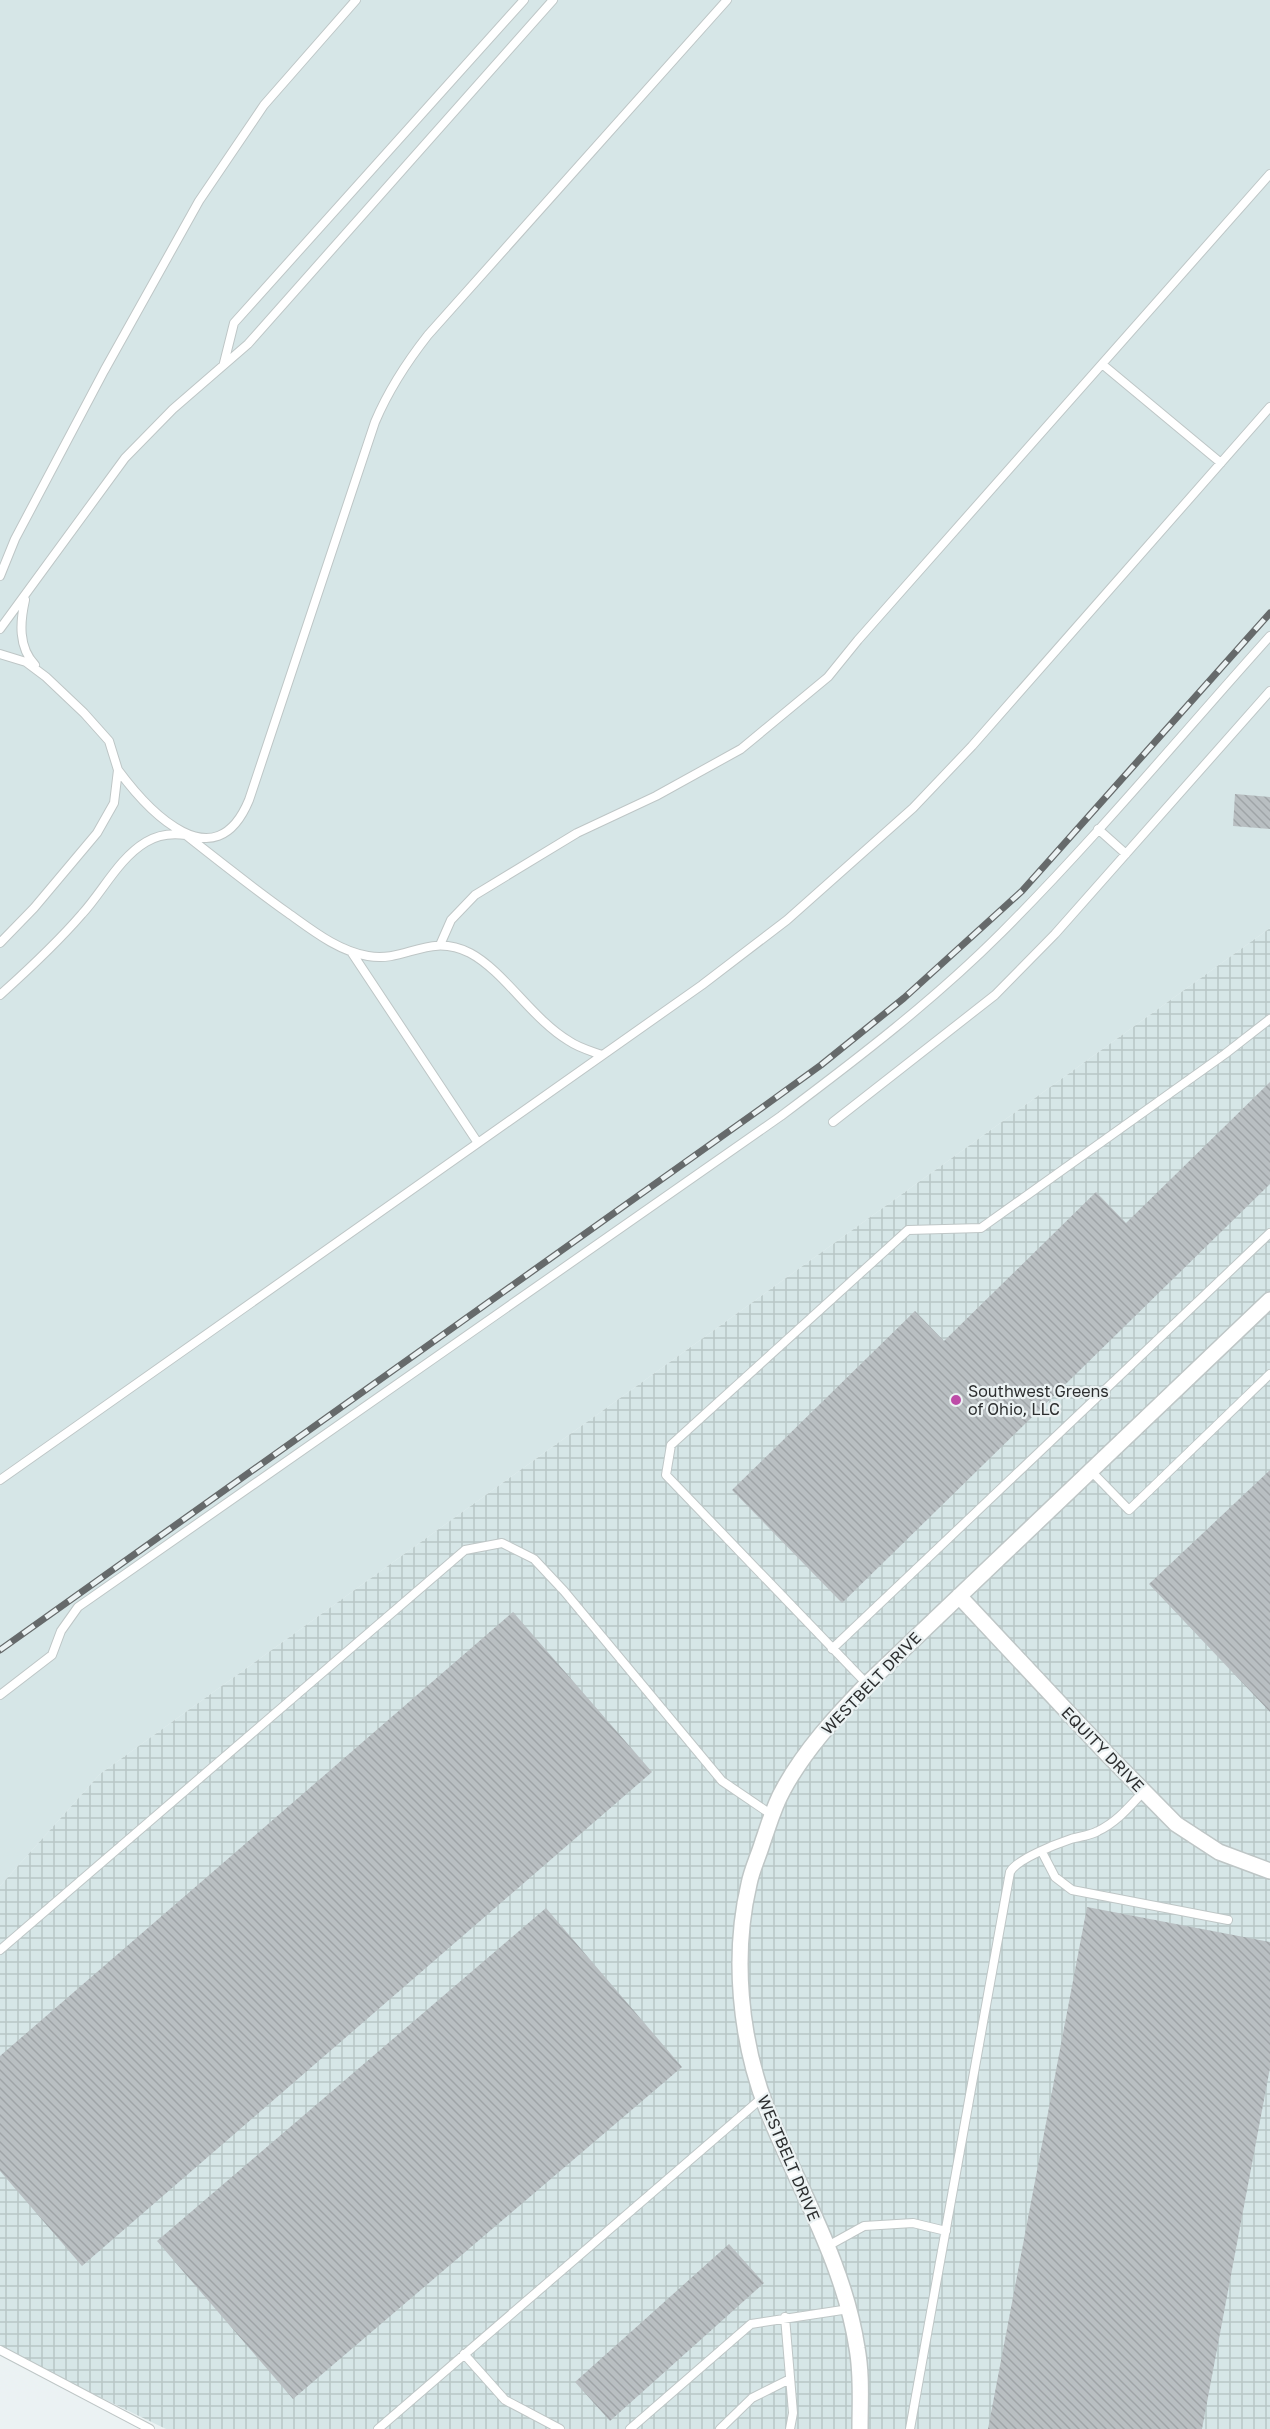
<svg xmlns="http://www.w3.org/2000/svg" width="1270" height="2429" font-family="'Golos Text',sans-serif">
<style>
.built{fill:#d6e6e7}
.industrial{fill:url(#industrial-grid)}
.building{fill:url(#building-back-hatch)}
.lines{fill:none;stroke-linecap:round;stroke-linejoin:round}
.service-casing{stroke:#bec6c6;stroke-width:10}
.minor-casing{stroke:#bec6c6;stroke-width:18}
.service{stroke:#fff;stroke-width:8}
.minor{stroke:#fff;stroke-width:15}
.rail-casing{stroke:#666a6b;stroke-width:7}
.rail{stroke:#ebf2f3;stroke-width:4.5;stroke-dasharray:14;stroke-linecap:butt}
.poi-dot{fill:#bd4ba7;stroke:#ebf2f3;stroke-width:2}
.labels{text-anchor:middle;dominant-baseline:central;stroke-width:4.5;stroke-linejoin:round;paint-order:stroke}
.poi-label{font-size:16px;fill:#2c2e2f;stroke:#ebf2f3;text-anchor:start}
.street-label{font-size:16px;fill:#2c2e2f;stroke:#ebf2f3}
</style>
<defs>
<pattern id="industrial-grid" width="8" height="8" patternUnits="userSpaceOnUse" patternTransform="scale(1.5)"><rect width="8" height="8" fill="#d6e6e7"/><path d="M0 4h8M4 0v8" fill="none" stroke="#b8c6c6"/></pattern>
<pattern id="building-back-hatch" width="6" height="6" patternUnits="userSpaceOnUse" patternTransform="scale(1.5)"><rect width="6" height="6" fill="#b9bfc2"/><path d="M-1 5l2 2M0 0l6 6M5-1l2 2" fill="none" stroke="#9fa4a7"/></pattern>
</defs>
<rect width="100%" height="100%" fill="#ebf2f3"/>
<path class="built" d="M 0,0 L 1270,0 L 1270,928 L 100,1774 L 0,1886 Z"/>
<path class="industrial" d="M 1270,928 L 1270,2429 L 166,2429 L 0,2349 L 0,1886 L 100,1774 Z"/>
<path class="building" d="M 1235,794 L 1270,797 L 1270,829 L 1233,826 Z
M 1270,1082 L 1270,1184 L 842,1603 L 732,1490 L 915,1311 L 944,1341 L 1096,1192 L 1126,1223 Z
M 1270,1470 L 1270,1712 L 1149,1584 Z
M 513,1612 L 652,1772 L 82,2266 L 0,2171 L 0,2056 Z
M 1087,1907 L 1270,1942 L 1270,2068 L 1202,2429 L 988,2429 Z
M 546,1908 L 682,2067 L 293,2399 L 157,2241 Z
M 729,2244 L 764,2283 L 610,2421 L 575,2382 Z"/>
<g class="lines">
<g class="service-casing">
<path id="service" d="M 224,363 L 234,323 L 524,0
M 1102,364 L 1221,463
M 0,576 L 15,539 L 104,371 L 199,201 L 264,105 L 356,0
M 25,600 C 20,622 18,647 35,665
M 0,629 L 125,458 L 173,409 L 248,344 L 553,0
M 0,654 L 26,662 L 46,677 L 84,713 L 109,741 L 118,770 L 114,803 L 97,833 L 34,908 L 0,943
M 118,770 C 149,812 215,882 249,800 L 375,422 C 389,389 406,363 428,335 L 727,0
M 1098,829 L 1126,854
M 440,945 L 451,920 L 475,895 L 577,833 L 656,796 L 741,749 L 828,677 L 858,640 L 1270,174
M 352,953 L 478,1143
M 0,995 C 29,969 57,943 82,914 C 103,891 119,858 146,842 C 159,834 172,833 186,835 C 220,862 253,888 288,913 C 312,930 338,951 368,956 C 406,963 428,932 470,953 C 504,971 533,1020 569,1041 C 579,1048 591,1051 602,1055
M 833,1122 L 995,995 L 1055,934 L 1270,691
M 1091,1471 L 1129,1510 L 1270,1374
M 0,1480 L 702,985 L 787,920 L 913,808 L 972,746 L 1270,407
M 832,1649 L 1270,1233
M 867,1684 L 666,1475 L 671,1445 L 908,1230 L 981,1228 L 1225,1054 L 1270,1019
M 0,1695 L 52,1655 L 61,1631 L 78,1607 L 781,1116 C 857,1059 934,1000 1001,933 C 1096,838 1181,735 1270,636
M 1042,1852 L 1055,1877 L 1072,1890 L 1228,1920
M 0,1950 L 465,1550 L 502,1543 L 534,1559 L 564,1591 L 722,1781 L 772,1815
M 826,2247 L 864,2226 L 913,2223 L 946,2231
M 785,2317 L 793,2413 L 790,2429
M 0,2350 L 150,2429
M 464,2354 L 505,2400 L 560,2429
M 378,2429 L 763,2097
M 630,2429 L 751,2324 L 849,2309
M 720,2429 L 752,2398 L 790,2379
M 910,2429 L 1010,1872 C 1017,1859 1056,1844 1071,1839 C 1080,1836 1090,1836 1098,1831 C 1117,1822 1129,1807 1144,1791"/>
</g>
<g class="minor-casing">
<path id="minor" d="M 959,1596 L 1108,1755 L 1176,1824 L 1219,1852 L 1270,1871
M 860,2429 C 860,2402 862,2375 857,2348 C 844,2262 797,2186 766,2107 C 740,2038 732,1956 749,1884 C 752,1869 759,1855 763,1841 C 769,1824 774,1806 783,1790 C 804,1751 836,1716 867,1684 L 1270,1300"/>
</g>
<use href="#service" class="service"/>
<use href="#minor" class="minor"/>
<g class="rail-casing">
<path id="rail" d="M 0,1650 L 763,1107 L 821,1065 L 904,998 L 1022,891 L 1270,613"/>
</g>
<use href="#rail" class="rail"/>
</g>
<circle class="poi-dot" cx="956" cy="1400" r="6"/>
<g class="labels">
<g class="poi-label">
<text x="968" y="1391">Southwest Greens<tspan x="968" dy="18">of Ohio, LLC</tspan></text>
</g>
<g class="street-label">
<text transform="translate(871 1683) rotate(-46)">WESTBELT DRIVE</text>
<text transform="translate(1103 1749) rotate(46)">EQUITY DRIVE</text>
<text transform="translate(789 2158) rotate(67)">WESTBELT DRIVE</text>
</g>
</g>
</svg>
